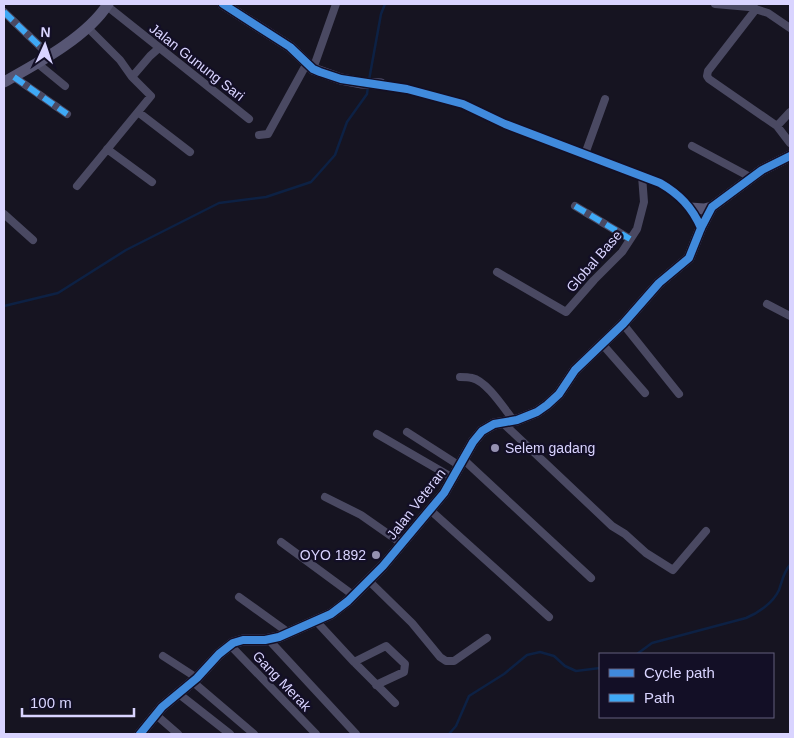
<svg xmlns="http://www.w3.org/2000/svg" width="794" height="738" font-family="Arial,sans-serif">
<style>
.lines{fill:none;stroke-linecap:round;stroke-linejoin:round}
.stream{stroke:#0d2144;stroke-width:2.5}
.street{stroke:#4a4962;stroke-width:8}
.secondary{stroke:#575674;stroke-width:11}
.quiet{stroke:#3fa9f5;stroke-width:6;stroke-dasharray:12 6;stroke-linecap:butt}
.cycleway-casing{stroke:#130f26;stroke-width:11}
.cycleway{stroke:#408adc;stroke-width:8}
.poi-dot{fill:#9591b1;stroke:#130f26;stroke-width:2}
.labels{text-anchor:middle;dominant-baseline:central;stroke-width:4.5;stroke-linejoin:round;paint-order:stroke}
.street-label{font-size:14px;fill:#d9d4ff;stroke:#130f26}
.poi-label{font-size:14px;fill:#d9d4ff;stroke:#130f26;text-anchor:start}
</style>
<rect width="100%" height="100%" fill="#161421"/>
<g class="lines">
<path class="stream" d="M 369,80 L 381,14 L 385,4
M 4,306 L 58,293 L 126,250 L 219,203 L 266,197 L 311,182 L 335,155 L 347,122 L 367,94 L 368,86
M 637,654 L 652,643 L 746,618 C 758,613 773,603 779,590 C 782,581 784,571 790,565
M 449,734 L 456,726 L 469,696 L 504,674 L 527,655 L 540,652 L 554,656 L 565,666 L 576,671 L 600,668"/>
<path class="street" d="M 715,4 L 749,7 L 768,13 L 790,28
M 107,6 L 249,119
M 756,9 L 708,71 L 707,76 L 709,79 L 777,126 L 790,143
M 4,12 L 49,55
M 37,63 L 65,86
M 313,69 L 336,4
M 14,77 L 67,114
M 132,77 L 150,56 L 159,48
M 381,84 L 407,89 L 463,104 L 505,124 L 660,183 L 671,189 L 690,208
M 138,112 L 190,152
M 777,126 L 790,112
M 259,135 L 268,134 L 307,63
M 692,146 L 752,178
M 107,149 L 152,182
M 585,154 L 605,99
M 77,186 L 151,96 L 132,77 L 120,60 L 88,28
M 575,206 L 630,239
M 4,214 L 33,240
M 497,272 L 566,312 L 594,280 L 622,252 L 637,229 L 644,202 L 642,176
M 767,304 L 790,316
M 623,324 L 679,394
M 603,345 L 645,393
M 460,377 C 464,377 468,377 472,378 C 487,381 505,410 514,421
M 504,424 L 612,526 L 625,534 L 646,553 L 673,570 L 706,531
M 407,432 L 460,466
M 377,434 L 453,478
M 464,460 L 591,578
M 325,497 L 361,515 L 401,543
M 429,509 L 549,617
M 281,542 L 353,595
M 369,581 L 412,623 L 440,657 L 446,661 L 454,661 L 487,638
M 239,597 L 289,633
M 316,621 L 354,662 L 395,703
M 269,640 L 356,734
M 230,645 L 316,734
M 163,656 L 197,678
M 354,662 L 386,646 L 405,664 L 404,672 L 376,685
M 193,682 L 254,734
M 179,694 L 230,734
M 155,714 L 178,734"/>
<path class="secondary" d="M 223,4 L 290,47 L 313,69 L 341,79 L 362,83 L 381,84
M 4,82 C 38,63 87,37 108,4
M 690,208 L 704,209 L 712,207
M 140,734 L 162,707 L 197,678 L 219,654 L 233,643 L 243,640 L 265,640 L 279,637 L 331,614 L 348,601 L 383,566 L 444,493 L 473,442 L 482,431 L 494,424 L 517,420 L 537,412 L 547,405 L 559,394 L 575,370 L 623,324 L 659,283 L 689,258 L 701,228 L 712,207 L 762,170 L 790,156"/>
<path class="quiet" d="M 4,12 L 49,55
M 14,77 L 67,114
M 575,206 L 630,239"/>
<g class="cycleway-casing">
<path id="cycleway" d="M 223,4 L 290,47 L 313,69 L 320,72 L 341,79 L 407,89 L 463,104 L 505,124 L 660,183 C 679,194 692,207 701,228
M 140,734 L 162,707 L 197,678 L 219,654 L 233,643 L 243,640 L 265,640 L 279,637 L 331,614 L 348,601 L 383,566 L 444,493 L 473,442 L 482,431 L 494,424 L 517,420 L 537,412 L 547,405 L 559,394 L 575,370 L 623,324 L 659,283 L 689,258 L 701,228 L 712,207 L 762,170 L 790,156"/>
</g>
<use href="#cycleway" class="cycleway"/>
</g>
<g class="poi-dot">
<circle cx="495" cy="448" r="5"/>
<circle cx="376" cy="555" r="5"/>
</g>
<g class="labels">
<g class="street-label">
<text transform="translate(197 62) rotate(38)">Jalan Gunung Sari</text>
<text transform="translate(594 261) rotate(-49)">Global Base</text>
<text transform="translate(416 504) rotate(-52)">Jalan Veteran</text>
<text transform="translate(282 681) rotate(46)">Gang Merak</text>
</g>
<g class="poi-label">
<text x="505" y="448">Selem gadang</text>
<text x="366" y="555" text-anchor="end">OYO 1892</text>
</g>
</g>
<rect width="794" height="738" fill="none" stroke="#d9d4ff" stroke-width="10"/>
<rect x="599" y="653" width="175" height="65" fill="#130f26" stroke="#625e7d"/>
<rect x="609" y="669" width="25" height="8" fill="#408adc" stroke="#625e7d"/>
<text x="644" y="678" font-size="15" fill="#d9d4ff">Cycle path</text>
<rect x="609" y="694" width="25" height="8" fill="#3fa9f5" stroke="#625e7d"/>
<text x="644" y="703" font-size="15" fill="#d9d4ff">Path</text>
<g transform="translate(45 45) rotate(3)" stroke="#130f26" stroke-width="4" paint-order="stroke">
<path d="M0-4L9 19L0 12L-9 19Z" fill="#d9d4ff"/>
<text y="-8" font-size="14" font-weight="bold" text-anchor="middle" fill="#d9d4ff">N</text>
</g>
<path d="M22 708v8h112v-8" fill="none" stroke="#d9d4ff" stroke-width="2.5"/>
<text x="30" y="708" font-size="15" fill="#d9d4ff" stroke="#130f26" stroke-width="4" paint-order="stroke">100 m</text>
</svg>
